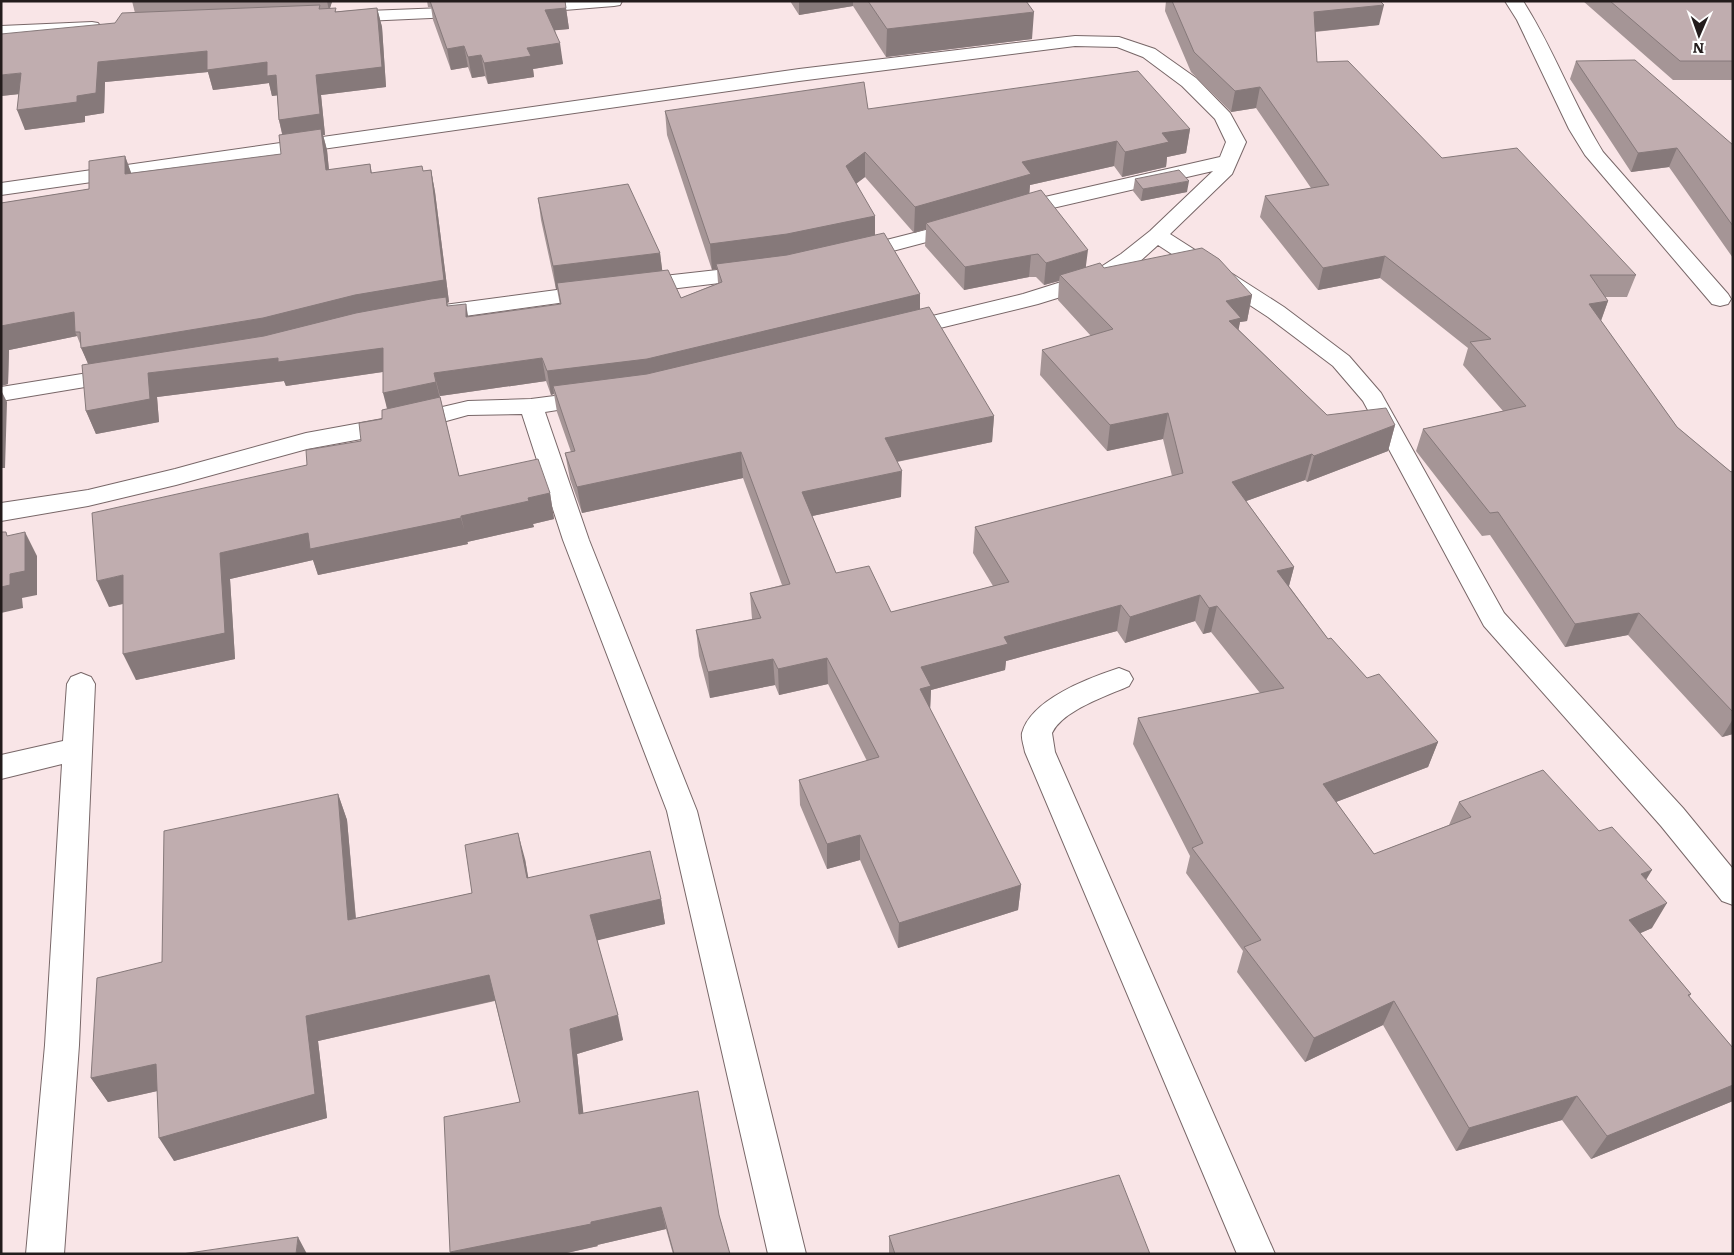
<svg xmlns="http://www.w3.org/2000/svg" width="1734" height="1255" font-family="Literata,serif">
<style>
.lines{fill:none;stroke-linecap:round;stroke-linejoin:round}
.street-casing{stroke:#786768;stroke-width:2}
.street{fill:#fff;fill-rule:evenodd}
.wall{fill:#a59596;fill-rule:evenodd}
.shaded-wall{fill:#86797a}
.building{fill:#c0adaf;stroke:#86797a}
</style>
<rect width="100%" height="100%" fill="#f9e5e7"/>
<g class="lines">
<g class="street-casing">
<path id="street" d="M 546,1 L 622,1 L 620,5 L 614,6 L 527,13 L 521,12 L 518,8 L 521,4 Z
M 1505,1 L 1523,1 C 1554,49 1573,104 1603,152 L 1728,294 L 1731,299 L 1728,304 L 1720,306 L 1712,304 L 1585,155 L 1569,129 L 1517,20 Z
M 469,7 L 475,8 L 478,12 L 475,16 L 342,22 L 336,21 L 333,17 L 336,13 L 342,12 Z
M 92,22 L 98,23 L 101,27 L 98,31 L 1,36 L 1,26 Z
M 1075,36 L 1119,37 L 1155,49 L 1196,78 L 1230,113 L 1246,142 L 1232,174 L 1170,234 L 1284,307 L 1349,356 L 1381,393 L 1504,613 L 1683,808 L 1733,869 L 1733,905 L 1722,901 L 1661,826 L 1484,626 L 1363,401 L 1333,366 L 1268,317 L 1158,245 L 1137,264 L 1109,282 L 1038,304 L 903,337 L 895,335 L 892,330 L 895,325 L 1023,294 L 1093,272 L 1121,254 L 1150,231 L 1213,171 L 1014,217 L 1007,215 L 1004,211 L 1007,207 L 1036,199 L 1220,157 L 1226,142 L 1215,119 L 1182,86 L 1143,57 L 1117,47 L 1075,46 L 799,81 L 1,195 L 1,183 L 799,69 Z
M 961,221 L 968,223 L 971,227 L 968,231 L 855,261 L 847,260 L 844,255 L 847,250 Z
M 753,266 L 761,268 L 764,273 L 761,278 L 637,293 L 629,291 L 626,286 L 629,281 L 637,279 Z
M 594,285 L 602,287 L 605,292 L 602,297 L 429,321 L 421,319 L 418,314 L 421,309 L 429,307 Z
M 119,368 L 127,370 L 131,375 L 127,380 L 1,401 L 1,387 Z
M 593,391 L 601,393 L 605,398 L 601,403 L 545,412 L 589,540 L 697,811 L 806,1254 L 768,1254 L 667,811 L 563,540 L 522,414 L 468,415 L 421,428 L 307,449 L 176,485 L 88,506 L 1,521 L 1,503 L 88,490 L 175,469 L 306,433 L 421,412 L 468,401 L 531,399 Z
M 1119,668 L 1129,672 L 1133,679 L 1129,686 C 1107,696 1063,710 1052,733 L 1055,752 L 1275,1254 L 1237,1254 L 1025,752 C 1024,746 1021,739 1022,733 C 1031,699 1089,678 1119,668 Z
M 81,673 L 91,677 L 95,684 L 79,1045 L 64,1254 L 26,1254 L 45,1045 L 62,764 L 1,779 L 1,755 L 63,741 L 67,684 L 71,677 Z"/>
</g>
<use href="#street" class="street"/>
</g>
<path class="wall" d="M 132,1 L 332,1 L 330,8 L 337,12 L 377,8 L 382,27 L 386,87 L 321,95 L 325,135 L 323,135 L 327,150 L 329,170 L 370,164 L 372,173 L 423,171 L 431,170 L 435,192 L 449,302 L 447,303 L 448,306 L 468,317 L 560,305 L 557,289 L 556,289 L 541,220 L 538,198 L 660,253 L 662,270 L 681,298 L 718,283 L 717,269 L 712,270 L 667,135 L 665,111 L 868,109 L 1190,129 L 1186,153 L 1167,157 L 1166,167 L 1122,177 L 1114,166 L 1030,185 L 1029,193 L 1086,267 L 1104,268 L 1252,295 L 1247,321 L 1240,322 L 1238,329 L 1327,415 L 1395,425 L 1388,451 L 1307,482 L 1305,480 L 1246,501 L 1294,567 L 1289,586 L 1328,639 L 1367,678 L 1438,742 L 1428,767 L 1336,802 L 1374,854 L 1449,825 L 1459,802 L 1599,831 L 1646,880 L 1652,928 L 1640,933 L 1691,994 L 1689,997 L 1733,1048 L 1733,1101 L 1591,1159 L 1562,1120 L 1456,1151 L 1383,1025 L 1305,1062 L 1237,972 L 1243,951 L 1186,873 L 1190,856 L 1133,744 L 1138,718 L 1260,693 L 1211,632 L 1203,634 L 1195,621 L 1125,643 L 1117,631 L 1006,661 L 1005,670 L 931,690 L 930,709 L 1021,885 L 1018,910 L 898,948 L 860,860 L 827,869 L 800,805 L 799,780 L 867,761 L 828,684 L 779,695 L 775,685 L 710,698 L 699,656 L 696,630 L 752,619 L 750,593 L 782,585 L 743,478 L 582,513 L 570,479 L 565,453 L 571,452 L 557,412 L 554,394 L 551,395 L 546,381 L 440,396 L 459,476 L 550,493 L 554,519 L 533,524 L 534,527 L 467,542 L 468,544 L 318,575 L 313,560 L 230,579 L 235,659 L 136,680 L 123,604 L 109,607 L 307,465 L 361,441 L 382,419 L 387,409 L 383,372 L 286,386 L 284,381 L 157,397 L 159,422 L 96,434 L 86,411 L 88,364 L 77,336 L 9,350 L 8,384 L 1,386 L 1,203 L 89,189 L 125,156 L 131,173 L 281,154 L 282,134 L 279,120 L 277,95 L 272,96 L 269,83 L 213,90 L 208,72 L 105,82 L 104,113 L 85,116 L 85,122 L 25,130 L 19,94 L 1,96 L 115,23 L 135,13 ZM 865,177 L 914,233 L 926,229 L 925,246 L 964,290 L 1029,277 L 1036,277 L 1044,285 L 1059,281 L 1058,300 L 1091,336 L 1042,350 L 1040,375 L 1107,451 L 1163,439 L 1172,476 L 975,527 L 973,553 L 993,586 L 891,612 L 836,573 L 812,516 L 901,497 L 897,462 L 992,442 L 994,416 L 920,309 L 875,235 L 856,184 Z
M 427,1 L 565,1 L 569,29 L 555,30 L 563,64 L 533,69 L 534,77 L 488,84 L 485,76 L 472,78 L 468,67 L 451,70 L 433,20 L 431,7 L 428,7 Z
M 790,1 L 1026,1 L 1032,39 L 886,57 L 853,6 L 799,15 Z
M 1166,1 L 1380,1 L 1379,25 L 1315,32 L 1317,62 L 1442,158 L 1636,275 L 1627,297 L 1605,297 L 1608,301 L 1601,321 L 1677,427 L 1731,472 L 1733,471 L 1733,734 L 1722,737 L 1628,635 L 1565,647 L 1490,535 L 1482,536 L 1416,451 L 1423,429 L 1503,411 L 1463,365 L 1468,348 L 1380,278 L 1318,290 L 1260,217 L 1265,196 L 1311,188 L 1256,108 L 1231,112 L 1191,72 L 1165,11 Z
M 1583,1 L 1733,1 L 1733,80 L 1673,80 Z
M 1576,61 L 1733,145 L 1733,258 L 1669,167 L 1631,172 L 1570,79 Z
M 1135,179 L 1187,192 L 1141,201 L 1133,191 Z
M 338,794 L 347,820 L 356,918 L 472,893 L 525,859 L 528,878 L 661,899 L 665,924 L 597,940 L 623,1040 L 577,1054 L 583,1113 L 719,1215 L 730,1254 L 673,1254 L 666,1229 L 597,1245 L 598,1246 L 562,1254 L 451,1254 L 520,1102 L 495,1001 L 318,1041 L 327,1118 L 174,1161 L 157,1091 L 108,1102 L 91,1078 L 162,962 Z
M 889,1236 L 1150,1254 L 889,1254 Z"/>
<path class="shaded-wall" d="M 327,1 L 332,1 L 332,2 L 329,11 Z
M 799,1 L 853,1 L 853,6 L 799,15 Z
M 1384,5 L 1379,25 L 1310,32 L 1314,12 Z
M 377,8 L 382,27 L 386,87 L 321,95 L 325,135 L 323,135 L 327,150 L 331,192 L 284,141 L 279,120 L 316,75 Z
M 566,8 L 569,29 L 548,31 L 545,10 Z
M 1034,12 L 1032,39 L 886,57 L 887,29 Z
M 560,43 L 563,64 L 533,69 L 534,77 L 488,84 L 484,63 L 527,48 Z
M 464,46 L 468,67 L 451,70 L 447,49 Z
M 207,51 L 267,62 L 276,75 L 281,95 L 272,96 L 269,83 L 213,90 L 208,72 L 105,82 L 104,113 L 85,116 L 85,122 L 25,130 L 17,110 L 77,96 L 98,62 Z
M 481,55 L 485,76 L 472,78 L 468,57 Z
M 21,73 L 29,93 L 1,96 L 1,75 Z
M 1260,87 L 1256,108 L 1231,112 L 1235,91 Z
M 1190,129 L 1186,153 L 1167,157 L 1166,167 L 1122,177 L 1125,152 L 1162,133 Z
M 1117,141 L 1114,166 L 1030,185 L 1029,199 L 926,223 L 926,229 L 914,233 L 915,207 L 1022,162 Z
M 1677,148 L 1669,167 L 1631,172 L 1638,153 Z
M 865,152 L 865,177 L 846,191 L 846,166 Z
M 125,156 L 133,178 L 125,174 Z
M 431,170 L 435,192 L 449,302 L 447,303 L 451,320 L 91,370 L 81,348 Z
M 1189,181 L 1187,192 L 1141,201 L 1143,189 Z
M 875,216 L 875,241 L 788,260 L 716,264 L 717,269 L 712,270 L 710,244 Z
M 1088,250 L 1085,273 L 1060,275 L 1059,281 L 1044,285 L 1046,263 Z
M 660,253 L 663,276 L 556,289 L 553,266 Z
M 1031,255 L 1029,277 L 964,290 L 965,267 Z
M 1385,256 L 1380,278 L 1318,290 L 1323,268 Z
M 920,294 L 920,317 L 650,382 L 553,386 L 554,394 L 551,395 L 547,371 Z
M 1252,295 L 1247,321 L 1240,322 L 1236,344 L 1224,346 L 1226,301 Z
M 1608,301 L 1600,323 L 1589,304 Z
M 466,304 L 470,327 L 466,317 Z
M 74,312 L 80,332 L 75,332 L 77,336 L 9,350 L 8,384 L 1,386 L 1,326 Z
M 383,348 L 389,371 L 286,386 L 284,381 L 157,397 L 159,422 L 96,434 L 86,411 L 148,373 L 278,358 Z
M 542,358 L 546,381 L 440,396 L 434,373 Z
M 436,382 L 465,502 L 389,416 L 383,393 Z
M 1,390 L 7,402 L 5,468 L 1,468 Z
M 1168,413 L 1163,439 L 1107,451 L 1110,425 Z
M 994,416 L 992,442 L 885,464 L 885,438 Z
M 1395,425 L 1388,451 L 1307,482 L 1314,456 Z
M 741,452 L 743,478 L 582,513 L 577,487 Z
M 1312,454 L 1305,480 L 1227,508 L 1232,482 Z
M 902,471 L 901,497 L 803,518 L 802,492 Z
M 550,493 L 554,519 L 533,524 L 534,527 L 467,542 L 461,516 L 528,498 Z
M 461,518 L 468,544 L 318,575 L 313,560 L 230,579 L 235,659 L 136,680 L 123,654 L 220,553 L 308,533 Z
M 25,532 L 37,556 L 37,595 L 22,598 L 23,608 L 1,613 L 1,587 L 10,574 Z
M 1294,567 L 1287,593 L 1277,571 Z
M 123,575 L 135,601 L 109,607 L 97,581 Z
M 1200,595 L 1195,621 L 1125,643 L 1130,617 Z
M 1121,605 L 1117,631 L 1006,661 L 1005,670 L 931,690 L 930,712 L 919,715 L 921,667 L 1004,637 Z
M 1217,606 L 1211,632 L 1203,634 L 1209,608 Z
M 1639,613 L 1628,635 L 1565,647 L 1575,624 Z
M 827,658 L 828,684 L 779,695 L 778,669 Z
M 773,659 L 775,685 L 710,698 L 708,672 Z
M 1733,719 L 1733,734 L 1722,737 Z
M 1438,742 L 1428,767 L 1315,810 L 1323,784 Z
M 338,794 L 347,820 L 358,945 L 348,920 Z
M 518,833 L 525,859 L 533,904 L 527,878 Z
M 860,835 L 860,860 L 827,869 L 827,844 Z
M 1652,870 L 1637,895 L 1641,874 Z
M 1021,885 L 1018,910 L 898,948 L 899,923 Z
M 661,899 L 665,924 L 595,941 L 590,915 Z
M 1667,903 L 1652,928 L 1614,945 L 1629,920 Z
M 489,975 L 497,1000 L 318,1041 L 327,1118 L 174,1161 L 159,1138 L 306,1016 Z
M 1394,1001 L 1383,1025 L 1305,1062 L 1314,1038 Z
M 618,1015 L 623,1040 L 577,1054 L 586,1137 L 579,1114 L 570,1029 Z
M 156,1064 L 171,1088 L 108,1102 L 91,1078 Z
M 1733,1085 L 1733,1101 L 1591,1159 L 1607,1136 Z
M 1577,1096 L 1562,1120 L 1456,1151 L 1469,1128 Z
M 661,1207 L 666,1229 L 597,1245 L 598,1246 L 562,1254 L 451,1254 L 450,1252 Z
M 298,1237 L 307,1254 L 296,1254 Z"/>
<path class="building" d="M 430,1 L 565,1 L 566,8 L 545,10 L 560,43 L 527,48 L 531,56 L 484,63 L 481,55 L 468,57 L 464,46 L 447,49 Z
M 868,1 L 1026,1 L 1034,12 L 887,29 Z
M 1172,1 L 1380,1 L 1384,5 L 1314,12 L 1317,62 L 1348,61 L 1442,158 L 1517,148 L 1636,275 L 1590,275 L 1608,301 L 1589,304 L 1677,427 L 1731,472 L 1733,471 L 1733,712 L 1639,613 L 1575,624 L 1498,512 L 1490,513 L 1423,429 L 1526,406 L 1470,342 L 1491,339 L 1385,256 L 1323,268 L 1265,196 L 1329,185 L 1260,87 L 1235,91 L 1194,52 Z
M 1610,1 L 1733,1 L 1733,61 L 1680,61 Z
M 320,5 L 319,9 L 336,8 L 335,12 L 377,8 L 382,67 L 316,75 L 320,114 L 279,120 L 276,75 L 267,76 L 267,62 L 207,70 L 207,51 L 98,62 L 96,93 L 77,96 L 77,102 L 17,110 L 21,73 L 1,75 L 1,34 L 115,23 L 122,13 Z
M 1635,60 L 1733,145 L 1733,226 L 1677,148 L 1638,153 L 1576,61 Z
M 1138,71 L 1190,129 L 1162,133 L 1169,142 L 1125,152 L 1117,141 L 1022,162 L 1031,174 L 915,207 L 865,152 L 846,166 L 875,216 L 787,234 L 710,244 L 665,111 L 864,82 L 868,109 Z
M 321,129 L 326,170 L 370,164 L 371,173 L 422,166 L 423,171 L 431,170 L 444,280 L 355,295 L 263,318 L 81,348 L 80,332 L 75,332 L 74,312 L 1,326 L 1,203 L 89,189 L 89,161 L 125,156 L 125,174 L 281,154 L 279,135 Z
M 1179,170 L 1189,181 L 1143,189 L 1135,179 Z
M 628,184 L 660,253 L 553,266 L 538,198 Z
M 1041,190 L 1088,250 L 1046,263 L 1038,254 L 1031,255 L 965,267 L 926,223 Z
M 884,233 L 920,294 L 647,359 L 547,371 L 542,358 L 434,373 L 436,382 L 383,393 L 383,348 L 278,362 L 278,358 L 148,373 L 150,399 L 86,411 L 82,365 L 264,336 L 356,313 L 431,299 L 446,297 L 447,306 L 466,304 L 466,317 L 561,304 L 557,283 L 668,270 L 681,298 L 722,282 L 716,264 L 787,255 Z
M 1202,248 L 1219,259 L 1252,295 L 1226,301 L 1241,318 L 1229,321 L 1327,415 L 1386,408 L 1395,425 L 1314,456 L 1312,454 L 1232,482 L 1294,567 L 1277,571 L 1328,639 L 1331,638 L 1367,678 L 1379,674 L 1438,742 L 1323,784 L 1374,854 L 1471,817 L 1459,802 L 1543,770 L 1599,831 L 1612,827 L 1652,870 L 1641,874 L 1667,903 L 1629,920 L 1691,994 L 1688,995 L 1733,1048 L 1733,1085 L 1607,1136 L 1577,1096 L 1469,1128 L 1394,1001 L 1314,1038 L 1244,947 L 1261,940 L 1192,848 L 1203,843 L 1138,718 L 1284,688 L 1217,606 L 1209,608 L 1200,595 L 1130,617 L 1121,605 L 1004,637 L 1008,644 L 921,667 L 931,686 L 920,689 L 1021,885 L 899,923 L 860,835 L 827,844 L 799,780 L 879,757 L 827,658 L 778,669 L 773,659 L 708,672 L 696,630 L 761,618 L 750,593 L 790,584 L 741,452 L 577,487 L 565,453 L 575,451 L 553,386 L 647,374 L 929,307 L 994,416 L 885,438 L 902,471 L 802,492 L 836,573 L 869,566 L 891,612 L 1009,582 L 975,527 L 1183,473 L 1168,413 L 1110,425 L 1042,350 L 1113,329 L 1060,275 L 1100,263 L 1104,268 Z
M 440,397 L 459,476 L 538,459 L 550,493 L 528,498 L 529,501 L 461,516 L 461,518 L 310,549 L 308,533 L 220,553 L 225,633 L 123,654 L 123,575 L 97,581 L 92,513 L 307,465 L 306,450 L 361,441 L 359,423 L 382,419 L 382,410 Z
M 1,532 L 6,532 L 7,536 L 25,532 L 25,571 L 10,574 L 10,585 L 1,587 Z
M 338,794 L 348,920 L 472,893 L 465,845 L 518,833 L 527,878 L 650,851 L 661,899 L 590,915 L 618,1015 L 570,1029 L 579,1114 L 698,1091 L 719,1215 L 730,1254 L 674,1254 L 661,1207 L 591,1222 L 591,1224 L 450,1252 L 444,1117 L 520,1102 L 489,975 L 306,1016 L 315,1094 L 159,1138 L 156,1064 L 91,1078 L 97,978 L 162,962 L 164,831 Z
M 1119,1175 L 1150,1254 L 895,1254 L 889,1236 Z
M 298,1237 L 296,1254 L 182,1254 Z"/>
<rect width="1734" height="1255" fill="none" stroke="#231c1c" stroke-width="5"/>
<g transform="translate(1699 35) rotate(182)" stroke="#ffffff" stroke-width="4" paint-order="stroke">
<path d="M0-4L9 19L0 12L-9 19Z" fill="#231c1c"/>
<text y="-8" font-size="14" font-weight="bold" text-anchor="middle" fill="#231c1c">N</text>
</g>
</svg>
